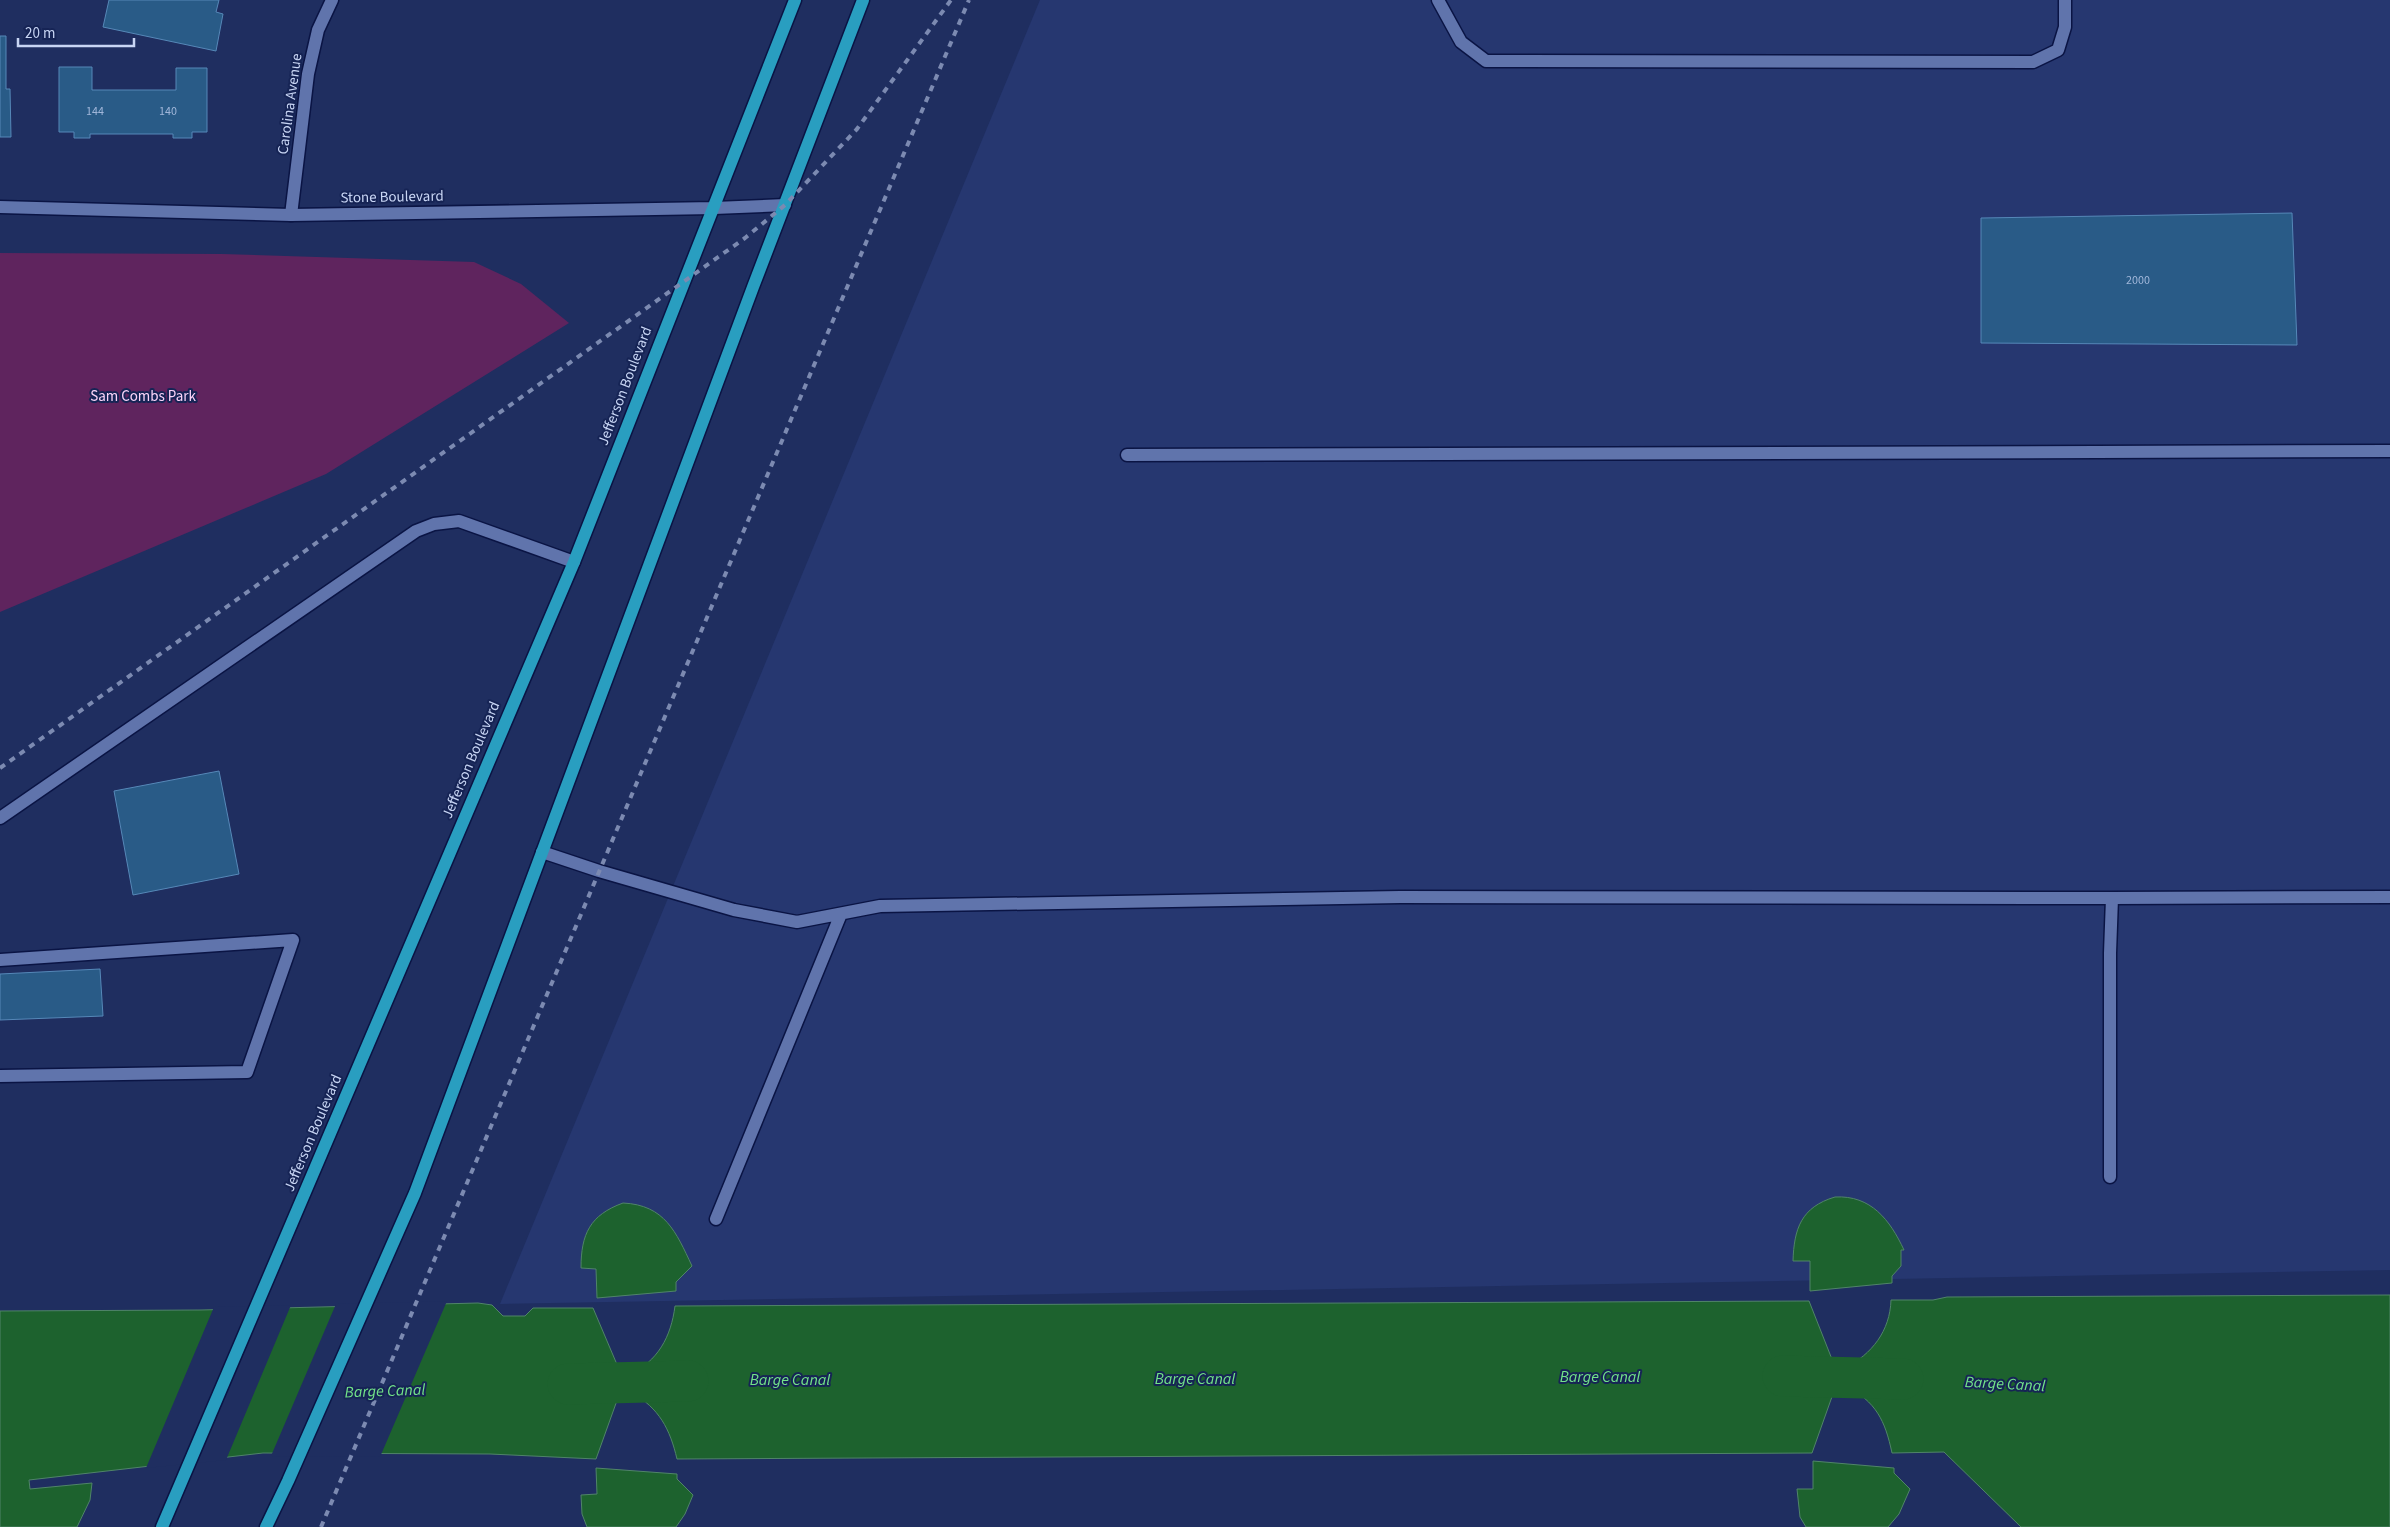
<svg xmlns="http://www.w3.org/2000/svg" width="2390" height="1527" font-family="'Source Sans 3',sans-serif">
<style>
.built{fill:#263770}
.green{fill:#5f245e}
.water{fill:#1d622e;stroke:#508469}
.pier{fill:#1f2e60}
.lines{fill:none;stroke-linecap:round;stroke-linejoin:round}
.canal{stroke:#1d622e;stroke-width:41}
.building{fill:#295b87;stroke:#5688b8}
.service-casing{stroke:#0a1444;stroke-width:15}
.minor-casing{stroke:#0a1444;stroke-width:15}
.tertiary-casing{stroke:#0a1444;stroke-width:15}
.primary-casing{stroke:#0a1444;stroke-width:15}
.service{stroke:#6074ac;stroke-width:12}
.minor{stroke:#6074ac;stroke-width:12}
.tertiary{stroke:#6074ac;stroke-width:12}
.primary{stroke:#299ec0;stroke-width:12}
.rail{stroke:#7c8ab1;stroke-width:4;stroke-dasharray:6 6;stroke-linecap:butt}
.labels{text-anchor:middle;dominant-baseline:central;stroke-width:4;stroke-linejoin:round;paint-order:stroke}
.number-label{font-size:12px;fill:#a0b6d9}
.street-label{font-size:15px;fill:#c8d5f4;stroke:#162455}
.park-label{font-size:15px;fill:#fcd4f9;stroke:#162455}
.water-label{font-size:16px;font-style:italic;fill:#73e489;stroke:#162455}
</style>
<rect width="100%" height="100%" fill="#1f2e60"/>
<path class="built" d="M 1040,0 L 2390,0 L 2390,1270 L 500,1304 Z"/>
<path class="green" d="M 0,253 L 222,254 L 474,262 L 521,284 L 569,323 L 326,474 L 0,612 Z"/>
<path class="water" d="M 1835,1197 C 1871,1195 1890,1220 1904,1250 L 1901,1250 L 1901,1266 L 1892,1276 L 1892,1283 L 1810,1291 L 1810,1261 L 1793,1261 C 1794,1229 1801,1207 1835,1197 Z
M 623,1203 C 665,1205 676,1232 692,1266 L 676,1282 L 676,1291 L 597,1298 L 596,1269 L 581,1268 C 581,1234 590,1215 623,1203 Z
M 2390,1295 L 2390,1527 L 2021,1527 L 1944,1452 L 1892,1453 C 1885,1420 1876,1402 1846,1386 L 1848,1376 L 1845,1368 C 1872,1354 1890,1331 1891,1300 L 1933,1300 L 1947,1297 Z
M 1809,1301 L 1839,1377 L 1812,1453 L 677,1459 C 670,1429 659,1408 632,1393 L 633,1384 L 629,1375 C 658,1361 671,1337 675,1306 Z
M 478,1303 L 492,1305 L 503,1316 L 525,1316 L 533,1308 L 593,1308 L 624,1381 L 596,1459 L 490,1454 L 263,1453 L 29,1480 L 30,1489 L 92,1483 L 90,1500 L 77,1527 L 0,1527 L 0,1311 L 201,1310 Z
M 1813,1461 L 1894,1468 L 1894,1473 L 1910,1489 L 1899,1514 L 1888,1527 L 1806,1527 L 1800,1517 L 1797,1489 L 1813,1489 Z
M 596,1468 L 677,1474 L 677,1479 L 693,1495 L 685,1514 L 676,1527 L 587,1527 L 582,1514 L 581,1495 L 597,1494 Z"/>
<path class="pier" d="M 447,1301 L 380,1457 L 271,1456 L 336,1304 Z
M 291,1305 L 226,1460 L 146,1468 L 214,1307 Z"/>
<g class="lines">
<path class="canal" d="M 1783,1376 L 1903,1379
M 568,1384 L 688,1381"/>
</g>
<path class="building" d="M 109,0 L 219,0 L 216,12 L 223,14 L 216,51 L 103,27 Z
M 0,36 L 6,36 L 6,89 L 10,89 L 11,137 L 0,137 Z
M 59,67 L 92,67 L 92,90 L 176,90 L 176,68 L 207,68 L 207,132 L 192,132 L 192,138 L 173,138 L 173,134 L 90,134 L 90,138 L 74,138 L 74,132 L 59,132 Z
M 2292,213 L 2297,345 L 1981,343 L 1981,218 Z
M 219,771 L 239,874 L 133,895 L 114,791 Z
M 100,969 L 103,1016 L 0,1020 L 0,974 Z"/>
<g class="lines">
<g class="service-casing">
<path id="service" d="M 1438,0 L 1461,42 L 1486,61 L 2033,62 L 2058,50 L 2065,27 L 2065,0
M 1127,455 L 2390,451
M 0,818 L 416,531 L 434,524 L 459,521 L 574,562
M 542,852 L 599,871 L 734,910 L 797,922 L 880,906 L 1400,897 L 2112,898
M 0,960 L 293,940 L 247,1072 L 0,1076
M 2110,1177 L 2110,953 L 2112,898 L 2390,897
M 716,1219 L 841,914"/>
</g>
<g class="minor-casing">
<path id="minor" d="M 291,215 L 308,74 L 318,30 L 332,0"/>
</g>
<g class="tertiary-casing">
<path id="tertiary" d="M 0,207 L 291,215 L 714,208 L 785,205"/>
</g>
<g class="primary-casing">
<path id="primary" d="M 162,1527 L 574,562 L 795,0
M 266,1527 L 288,1481 L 415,1193 L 753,287 L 863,0"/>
</g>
<use href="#service" class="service"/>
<use href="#minor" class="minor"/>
<use href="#tertiary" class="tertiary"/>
<use href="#primary" class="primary"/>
<path class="rail" d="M 0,768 L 745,238 L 785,205 L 857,129 L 951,0
M 321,1527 L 969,0"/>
</g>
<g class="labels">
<g class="number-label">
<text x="95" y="111">144</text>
<text x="168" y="111">140</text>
<text x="2138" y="280">2000</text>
</g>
<g class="street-label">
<text transform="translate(290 104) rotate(-82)">Carolina Avenue</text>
<text transform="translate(392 197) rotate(-1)">Stone Boulevard</text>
<text transform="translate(625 386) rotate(-69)">Jefferson Boulevard</text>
<text transform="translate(471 760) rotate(-67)">Jefferson Boulevard</text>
<text transform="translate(313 1133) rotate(-67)">Jefferson Boulevard</text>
</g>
<g class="park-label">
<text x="143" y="396">Sam Combs Park</text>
</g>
<g class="water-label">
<text x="1600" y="1377">Barge Canal</text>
<text x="1195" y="1379">Barge Canal</text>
<text x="790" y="1380">Barge Canal</text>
<text transform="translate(2005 1384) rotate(3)">Barge Canal</text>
<text transform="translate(385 1391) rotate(-2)">Barge Canal</text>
</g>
</g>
<path d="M18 38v8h116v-8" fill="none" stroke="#c8d5f4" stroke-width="2.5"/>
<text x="25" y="38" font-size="15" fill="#c8d5f4" stroke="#162455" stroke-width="4" paint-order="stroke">20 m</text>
</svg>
